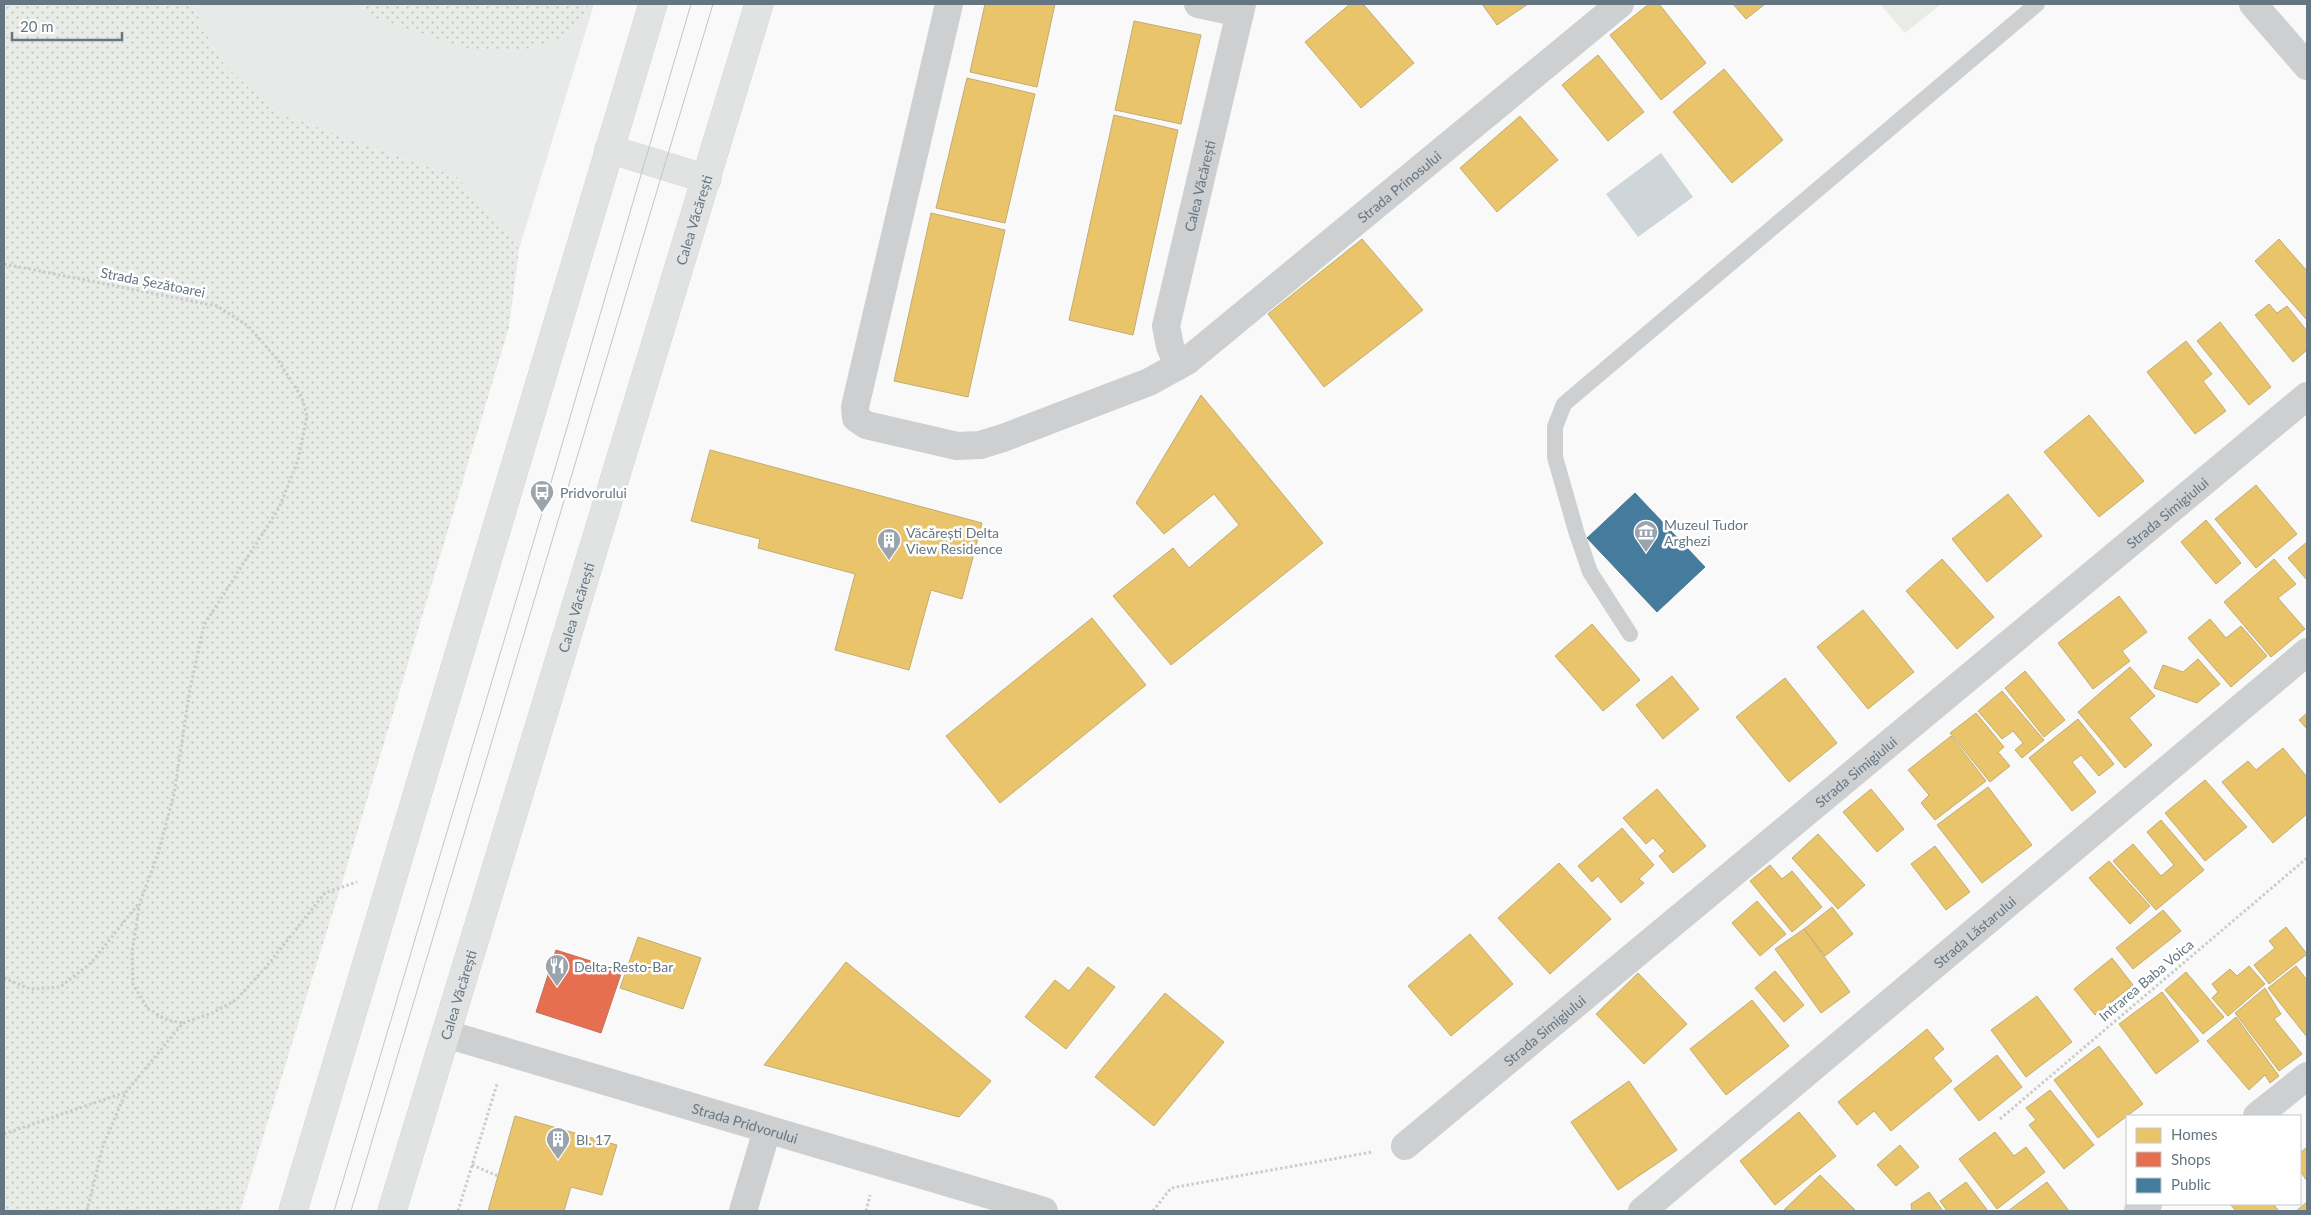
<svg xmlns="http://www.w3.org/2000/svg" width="2311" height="1215" font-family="Lato,sans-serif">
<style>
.built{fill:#e8e9e9}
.grass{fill:url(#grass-dots)}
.park{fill:#e8ebe6}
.water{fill:#ced6d9}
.homes{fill:#e9c46a;stroke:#c1ad72}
.shops{fill:#e76f51;stroke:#c07160}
.public{fill:#457b9d;stroke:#4f7a95}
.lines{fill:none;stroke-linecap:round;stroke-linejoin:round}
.primary-casing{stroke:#d5d6d7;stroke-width:29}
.path{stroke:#cbcccd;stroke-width:3;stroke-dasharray:2.5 2.5;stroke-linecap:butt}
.service{stroke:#cecfd0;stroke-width:16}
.minor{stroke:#cecfd0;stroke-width:28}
.tertiary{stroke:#cecfd0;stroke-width:28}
.primary{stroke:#e1e2e2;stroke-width:28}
.tram{stroke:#c3c5c6;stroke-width:1}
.labels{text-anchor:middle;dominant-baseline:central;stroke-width:5;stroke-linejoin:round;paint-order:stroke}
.street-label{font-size:14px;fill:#657683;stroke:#fff}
.poi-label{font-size:14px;fill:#657683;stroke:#fff;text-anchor:start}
</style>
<defs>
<pattern id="grass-dots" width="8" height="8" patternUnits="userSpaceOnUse" patternTransform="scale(1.25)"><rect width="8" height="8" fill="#e8ebe6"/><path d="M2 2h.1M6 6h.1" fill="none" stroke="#c0c3c0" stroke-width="1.8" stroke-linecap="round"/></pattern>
</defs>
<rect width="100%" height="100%" fill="#f9f9f9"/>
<path class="built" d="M 193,4 L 594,4 L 519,249 L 498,222 L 457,177 L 277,113 L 226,67 L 203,29 Z"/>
<path class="grass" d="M 4,4 L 193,4 L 203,29 L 226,67 L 277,113 L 457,177 L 498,222 L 519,249 L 509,327 L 348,863 L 240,1211 L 4,1211 Z
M 353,4 L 589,4 L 584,14 L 559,38 L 533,48 L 506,51 L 465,48 L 376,18 Z"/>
<path class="park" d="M 1880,4 L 1941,4 L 1905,33 Z"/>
<path class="water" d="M 1661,153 L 1693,197 L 1638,237 L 1606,194 Z"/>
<path class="homes" d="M 985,4 L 1055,4 L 1037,87 L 970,72 Z
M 1350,4 L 1363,4 L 1414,63 L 1361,108 L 1305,42 Z
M 1482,4 L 1528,4 L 1497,25 Z
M 1649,4 L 1659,4 L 1706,63 L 1661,100 L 1610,35 Z
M 1733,4 L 1765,4 L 1746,19 Z
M 1134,21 L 1201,35 L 1181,124 L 1115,110 Z
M 1598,55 L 1644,112 L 1608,141 L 1562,85 Z
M 1724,69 L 1783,140 L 1732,183 L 1673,112 Z
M 967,78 L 1035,94 L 1005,223 L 936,208 Z
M 1114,115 L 1178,130 L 1133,335 L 1069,320 Z
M 1520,116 L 1558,160 L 1497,212 L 1460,168 Z
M 931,213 L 1005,230 L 968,397 L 894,381 Z
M 1362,239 L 1423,310 L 1324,387 L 1268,314 Z
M 2279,239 L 2307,271 L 2307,320 L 2255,261 Z
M 2269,304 L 2277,313 L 2287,306 L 2307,331 L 2307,350 L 2293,362 L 2255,315 Z
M 2220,322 L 2271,387 L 2249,405 L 2197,341 Z
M 2186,341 L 2212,374 L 2203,381 L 2226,411 L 2195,434 L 2147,372 Z
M 1201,395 L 1323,543 L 1171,665 L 1113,596 L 1173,548 L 1189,568 L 1239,525 L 1214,494 L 1164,534 L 1136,503 Z
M 2089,415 L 2144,481 L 2099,517 L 2044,452 Z
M 710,450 L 982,523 L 962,599 L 931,590 L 909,670 L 835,650 L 855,574 L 758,548 L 760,539 L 691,521 Z
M 2256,485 L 2297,534 L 2256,568 L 2215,519 Z
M 2008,494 L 2042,536 L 1987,582 L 1952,539 Z
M 2206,520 L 2241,563 L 2216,584 L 2181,542 Z
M 2307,542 L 2307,580 L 2288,558 Z
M 1942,559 L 1994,617 L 1957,649 L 1906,591 Z
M 2274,559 L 2296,584 L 2278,598 L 2305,629 L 2271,657 L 2224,602 Z
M 2119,596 L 2147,632 L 2122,651 L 2130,661 L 2093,689 L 2058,643 Z
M 1863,610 L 1914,672 L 1868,709 L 1817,647 Z
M 1092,618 L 1146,685 L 1000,803 L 946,736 Z
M 2210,619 L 2226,638 L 2241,626 L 2267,656 L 2231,687 L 2188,638 Z
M 1592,624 L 1640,680 L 1603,711 L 1555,656 Z
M 2198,659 L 2220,684 L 2197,703 L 2154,688 L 2163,665 L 2183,672 Z
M 2130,667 L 2155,696 L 2129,718 L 2152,745 L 2125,768 L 2078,712 Z
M 2025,671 L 2065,720 L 2044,737 L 2005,688 Z
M 1672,676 L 1699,709 L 1663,739 L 1636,705 Z
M 1785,678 L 1837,743 L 1789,782 L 1736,717 Z
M 2002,691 L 2044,740 L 2022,758 L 2015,750 L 2023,743 L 2013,731 L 2002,739 L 1978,711 Z
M 1976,713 L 2004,747 L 1998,752 L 2010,766 L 1990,782 L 1950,733 Z
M 2307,713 L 2307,729 L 2299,720 Z
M 2078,719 L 2114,764 L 2099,776 L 2081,755 L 2072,762 L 2096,792 L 2072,811 L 2029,758 Z
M 1951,736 L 1986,781 L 1935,820 L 1921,803 L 1929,795 L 1908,770 Z
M 2283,748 L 2307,777 L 2307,814 L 2273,843 L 2222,782 L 2248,761 L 2256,770 Z
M 2205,780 L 2247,827 L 2205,861 L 2165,813 Z
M 1988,787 L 2032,845 L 1982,883 L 1937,825 Z
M 1657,789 L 1706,846 L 1673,873 L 1659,856 L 1665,851 L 1653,838 L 1646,844 L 1623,818 Z
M 1871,789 L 1904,829 L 1877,852 L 1843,812 Z
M 2161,820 L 2204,870 L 2156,910 L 2113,861 L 2133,844 L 2161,876 L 2174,865 L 2147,832 Z
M 1622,828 L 1654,865 L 1639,879 L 1644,883 L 1621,903 L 1598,876 L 1592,882 L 1578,866 Z
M 1818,834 L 1865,885 L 1838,909 L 1792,858 Z
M 1935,846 L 1970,892 L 1946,910 L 1911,864 Z
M 2109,861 L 2150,906 L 2130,924 L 2089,878 Z
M 1559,863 L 1611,919 L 1550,974 L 1498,918 Z
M 1770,865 L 1782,879 L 1792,871 L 1822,907 L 1792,932 L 1750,881 Z
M 1757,901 L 1786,934 L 1760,956 L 1732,923 Z
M 1832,907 L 1853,934 L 1825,956 L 1804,929 Z
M 2163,910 L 2181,931 L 2133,969 L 2116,948 Z
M 2286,927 L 2307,954 L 2269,984 L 2254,965 L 2275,948 L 2269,941 Z
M 1804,929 L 1850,992 L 1821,1013 L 1775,949 Z
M 1470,934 L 1513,984 L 1451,1036 L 1408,986 Z
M 638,937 L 701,958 L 683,1009 L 620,988 Z
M 2112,958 L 2133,985 L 2095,1015 L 2074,989 Z
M 846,962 L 991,1081 L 959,1117 L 764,1065 Z
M 2249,966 L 2265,984 L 2228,1016 L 2212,998 L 2218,992 L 2212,984 L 2230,969 L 2237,976 Z
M 2296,966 L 2307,980 L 2307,1037 L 2268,988 Z
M 1088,967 L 1115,987 L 1066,1049 L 1025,1017 L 1055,980 L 1069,991 Z
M 1775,971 L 1804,1005 L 1784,1022 L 1755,988 Z
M 2186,972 L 2224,1017 L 2203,1034 L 2165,990 Z
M 1638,973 L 1687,1024 L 1644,1064 L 1596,1014 Z
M 2265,988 L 2281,1014 L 2274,1019 L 2302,1054 L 2279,1071 L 2235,1013 Z
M 2162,992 L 2199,1041 L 2156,1074 L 2119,1024 Z
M 1165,993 L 1224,1042 L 1154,1126 L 1095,1077 Z
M 2037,996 L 2072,1042 L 2026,1077 L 1991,1030 Z
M 1752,1000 L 1789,1046 L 1726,1095 L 1690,1049 Z
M 2236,1017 L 2279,1076 L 2270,1083 L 2265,1075 L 2249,1090 L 2207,1041 Z
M 1927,1029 L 1944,1049 L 1933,1058 L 1952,1081 L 1891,1131 L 1874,1111 L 1857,1125 L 1838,1102 Z
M 2099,1046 L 2143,1104 L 2098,1138 L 2054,1080 Z
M 1997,1055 L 2022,1087 L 1979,1121 L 1954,1089 Z
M 1629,1081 L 1677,1150 L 1618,1190 L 1571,1122 Z
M 2050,1090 L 2094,1145 L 2064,1169 L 2029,1125 L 2036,1120 L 2026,1108 Z
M 1799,1112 L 1836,1156 L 1775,1205 L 1740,1161 Z
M 515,1116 L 617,1145 L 602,1195 L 571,1187 L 564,1211 L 488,1211 Z
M 1995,1132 L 2014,1156 L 2026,1147 L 2045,1172 L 1997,1209 L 1959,1159 Z
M 1900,1145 L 1919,1167 L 1896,1186 L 1877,1165 Z
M 2307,1147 L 2307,1181 L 2300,1171 L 2300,1153 Z
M 1820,1175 L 1856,1211 L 1783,1211 Z
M 1966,1182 L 1988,1211 L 1947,1211 L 1940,1201 Z
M 2047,1182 L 2069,1211 L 2008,1211 Z
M 1929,1192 L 1943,1211 L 1912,1211 L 1911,1204 Z
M 2307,1202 L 2307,1211 L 2296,1211 Z
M 2230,1204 L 2273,1204 L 2279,1211 L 2236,1211 Z"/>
<path class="shops" d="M 556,950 L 622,971 L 601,1033 L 536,1012 Z"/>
<path class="public" d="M 1635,493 L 1705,567 L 1657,612 L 1587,538 Z"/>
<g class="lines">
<g class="primary-casing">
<g id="primary">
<path d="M 609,149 L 707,179"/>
<path d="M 293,1211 L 653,4"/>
<path id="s6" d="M 392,1211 L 759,4"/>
</g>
</g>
<path class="path" d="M 4,264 L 217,306 L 248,326 L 278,360 L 302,398 L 307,416 L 298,460 L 279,508 L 204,625 L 190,689 L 174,794 L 158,854 L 140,902 L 132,952 L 133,984 L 148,1009 L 167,1020 L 183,1023
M 4,978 L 30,989 L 60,987 L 91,963 L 139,903
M 2000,1119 L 2307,858
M 4,1134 L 126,1092
M 472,1165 L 498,1176
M 87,1211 L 103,1146 L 126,1092 L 183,1023 L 212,1013 L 236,1000 L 266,967 L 325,893 L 357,882
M 458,1211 L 497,1084
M 866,1211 L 870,1195
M 1153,1211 L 1171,1188 L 1372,1152"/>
<path class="service" d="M 1630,634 L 1590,572 L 1576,531 L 1555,457 L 1555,427 L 1564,404 L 2037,4"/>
<g class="minor">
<path id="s1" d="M 949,4 L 855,407 L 856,418 L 866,425 L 957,446 L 980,445 L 1003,438 L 1149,382 L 1187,361 L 1620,4"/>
<path d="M 1198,4 L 1240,13"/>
<path id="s2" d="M 1178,366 L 1170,346 L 1166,326 L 1242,4"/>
<path id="s3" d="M 446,1034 L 1044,1211"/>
<path d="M 2257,1116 L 2307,1076"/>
<path id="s4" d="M 1405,1146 L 2307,396"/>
<path d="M 743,1211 L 767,1130"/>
<path id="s5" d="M 1642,1211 L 2307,652"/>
<path d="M 2138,1211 L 2148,1204"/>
</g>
<path class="tertiary" d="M 2253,4 L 2307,66"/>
<use href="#primary" class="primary"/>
<path class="tram" d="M 334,1211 L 542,513 L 691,4
M 351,1211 L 713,4"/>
</g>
<defs>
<g id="bus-pin" transform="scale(1.25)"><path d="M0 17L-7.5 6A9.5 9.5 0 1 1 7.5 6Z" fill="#99a4ac" stroke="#fff"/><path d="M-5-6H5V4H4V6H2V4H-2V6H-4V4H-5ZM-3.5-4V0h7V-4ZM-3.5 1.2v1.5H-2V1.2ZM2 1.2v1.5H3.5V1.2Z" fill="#fff"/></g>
<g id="museum-pin" transform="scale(1.25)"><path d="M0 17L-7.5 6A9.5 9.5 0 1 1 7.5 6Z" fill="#99a4ac" stroke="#fff"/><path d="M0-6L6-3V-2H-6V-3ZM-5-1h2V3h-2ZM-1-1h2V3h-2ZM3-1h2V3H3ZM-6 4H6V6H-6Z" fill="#fff"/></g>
<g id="building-pin" transform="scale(1.25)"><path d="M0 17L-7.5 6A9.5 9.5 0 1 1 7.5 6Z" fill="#99a4ac" stroke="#fff"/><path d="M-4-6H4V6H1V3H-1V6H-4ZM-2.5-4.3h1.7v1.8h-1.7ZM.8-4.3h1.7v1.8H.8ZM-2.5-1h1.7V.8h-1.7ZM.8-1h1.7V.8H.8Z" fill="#fff"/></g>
<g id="restaurant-pin" transform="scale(1.25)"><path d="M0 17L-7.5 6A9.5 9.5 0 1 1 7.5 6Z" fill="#99a4ac" stroke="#fff"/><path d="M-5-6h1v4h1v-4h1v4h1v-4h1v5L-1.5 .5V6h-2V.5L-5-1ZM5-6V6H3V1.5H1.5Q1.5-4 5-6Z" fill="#fff"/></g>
</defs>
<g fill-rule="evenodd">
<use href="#bus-pin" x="542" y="492"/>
<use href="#museum-pin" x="1646" y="532"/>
<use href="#building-pin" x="889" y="540"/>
<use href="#restaurant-pin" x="557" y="966"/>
<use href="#building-pin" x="558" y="1139"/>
</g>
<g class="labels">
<g class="street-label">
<text stroke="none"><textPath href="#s2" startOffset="186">Calea Văcărești</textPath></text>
<text stroke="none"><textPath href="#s1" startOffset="1052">Strada Prinosului</textPath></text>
<text stroke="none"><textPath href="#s6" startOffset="1036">Calea Văcărești</textPath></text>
<text transform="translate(153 282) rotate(11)">Strada Șezătoarei</text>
<text stroke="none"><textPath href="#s4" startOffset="991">Strada Simigiului</textPath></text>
<text stroke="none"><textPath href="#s6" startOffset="631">Calea Văcărești</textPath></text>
<text stroke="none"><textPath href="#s4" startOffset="586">Strada Simigiului</textPath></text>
<text stroke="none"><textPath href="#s5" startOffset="434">Strada Lăstarului</textPath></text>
<text transform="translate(2146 980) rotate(-40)">Intrarea Baba Voica</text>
<text stroke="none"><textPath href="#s6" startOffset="226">Calea Văcărești</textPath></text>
<text stroke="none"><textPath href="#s4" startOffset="181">Strada Simigiului</textPath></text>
<text stroke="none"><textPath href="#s3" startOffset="312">Strada Pridvorului</textPath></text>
</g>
<g class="poi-label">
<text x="560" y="492">Pridvorului</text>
<text x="1664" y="524">Muzeul Tudor<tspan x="1664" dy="16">Arghezi</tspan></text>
<text x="906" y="532">Văcărești Delta<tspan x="906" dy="16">View Residence</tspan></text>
<text x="574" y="966">Delta-Resto-Bar</text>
<text x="576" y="1139">Bl. 17</text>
</g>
</g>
<rect width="2311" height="1215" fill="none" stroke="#657683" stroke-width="10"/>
<rect x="2126" y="1115" width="175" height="90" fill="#ffffff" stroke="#c1c8cd"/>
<rect x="2136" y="1128" width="25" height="15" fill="#e9c46a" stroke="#c1c8cd"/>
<text x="2171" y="1140" font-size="15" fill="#657683">Homes</text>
<rect x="2136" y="1152" width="25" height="15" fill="#e76f51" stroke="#c1c8cd"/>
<text x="2171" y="1165" font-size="15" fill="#657683">Shops</text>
<rect x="2136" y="1178" width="25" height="15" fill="#457b9d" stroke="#c1c8cd"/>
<text x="2171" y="1190" font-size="15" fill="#657683">Public</text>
<path d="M12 32v8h110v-8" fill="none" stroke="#657683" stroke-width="2.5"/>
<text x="20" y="32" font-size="15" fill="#657683" stroke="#ffffff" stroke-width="4" paint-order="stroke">20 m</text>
</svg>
